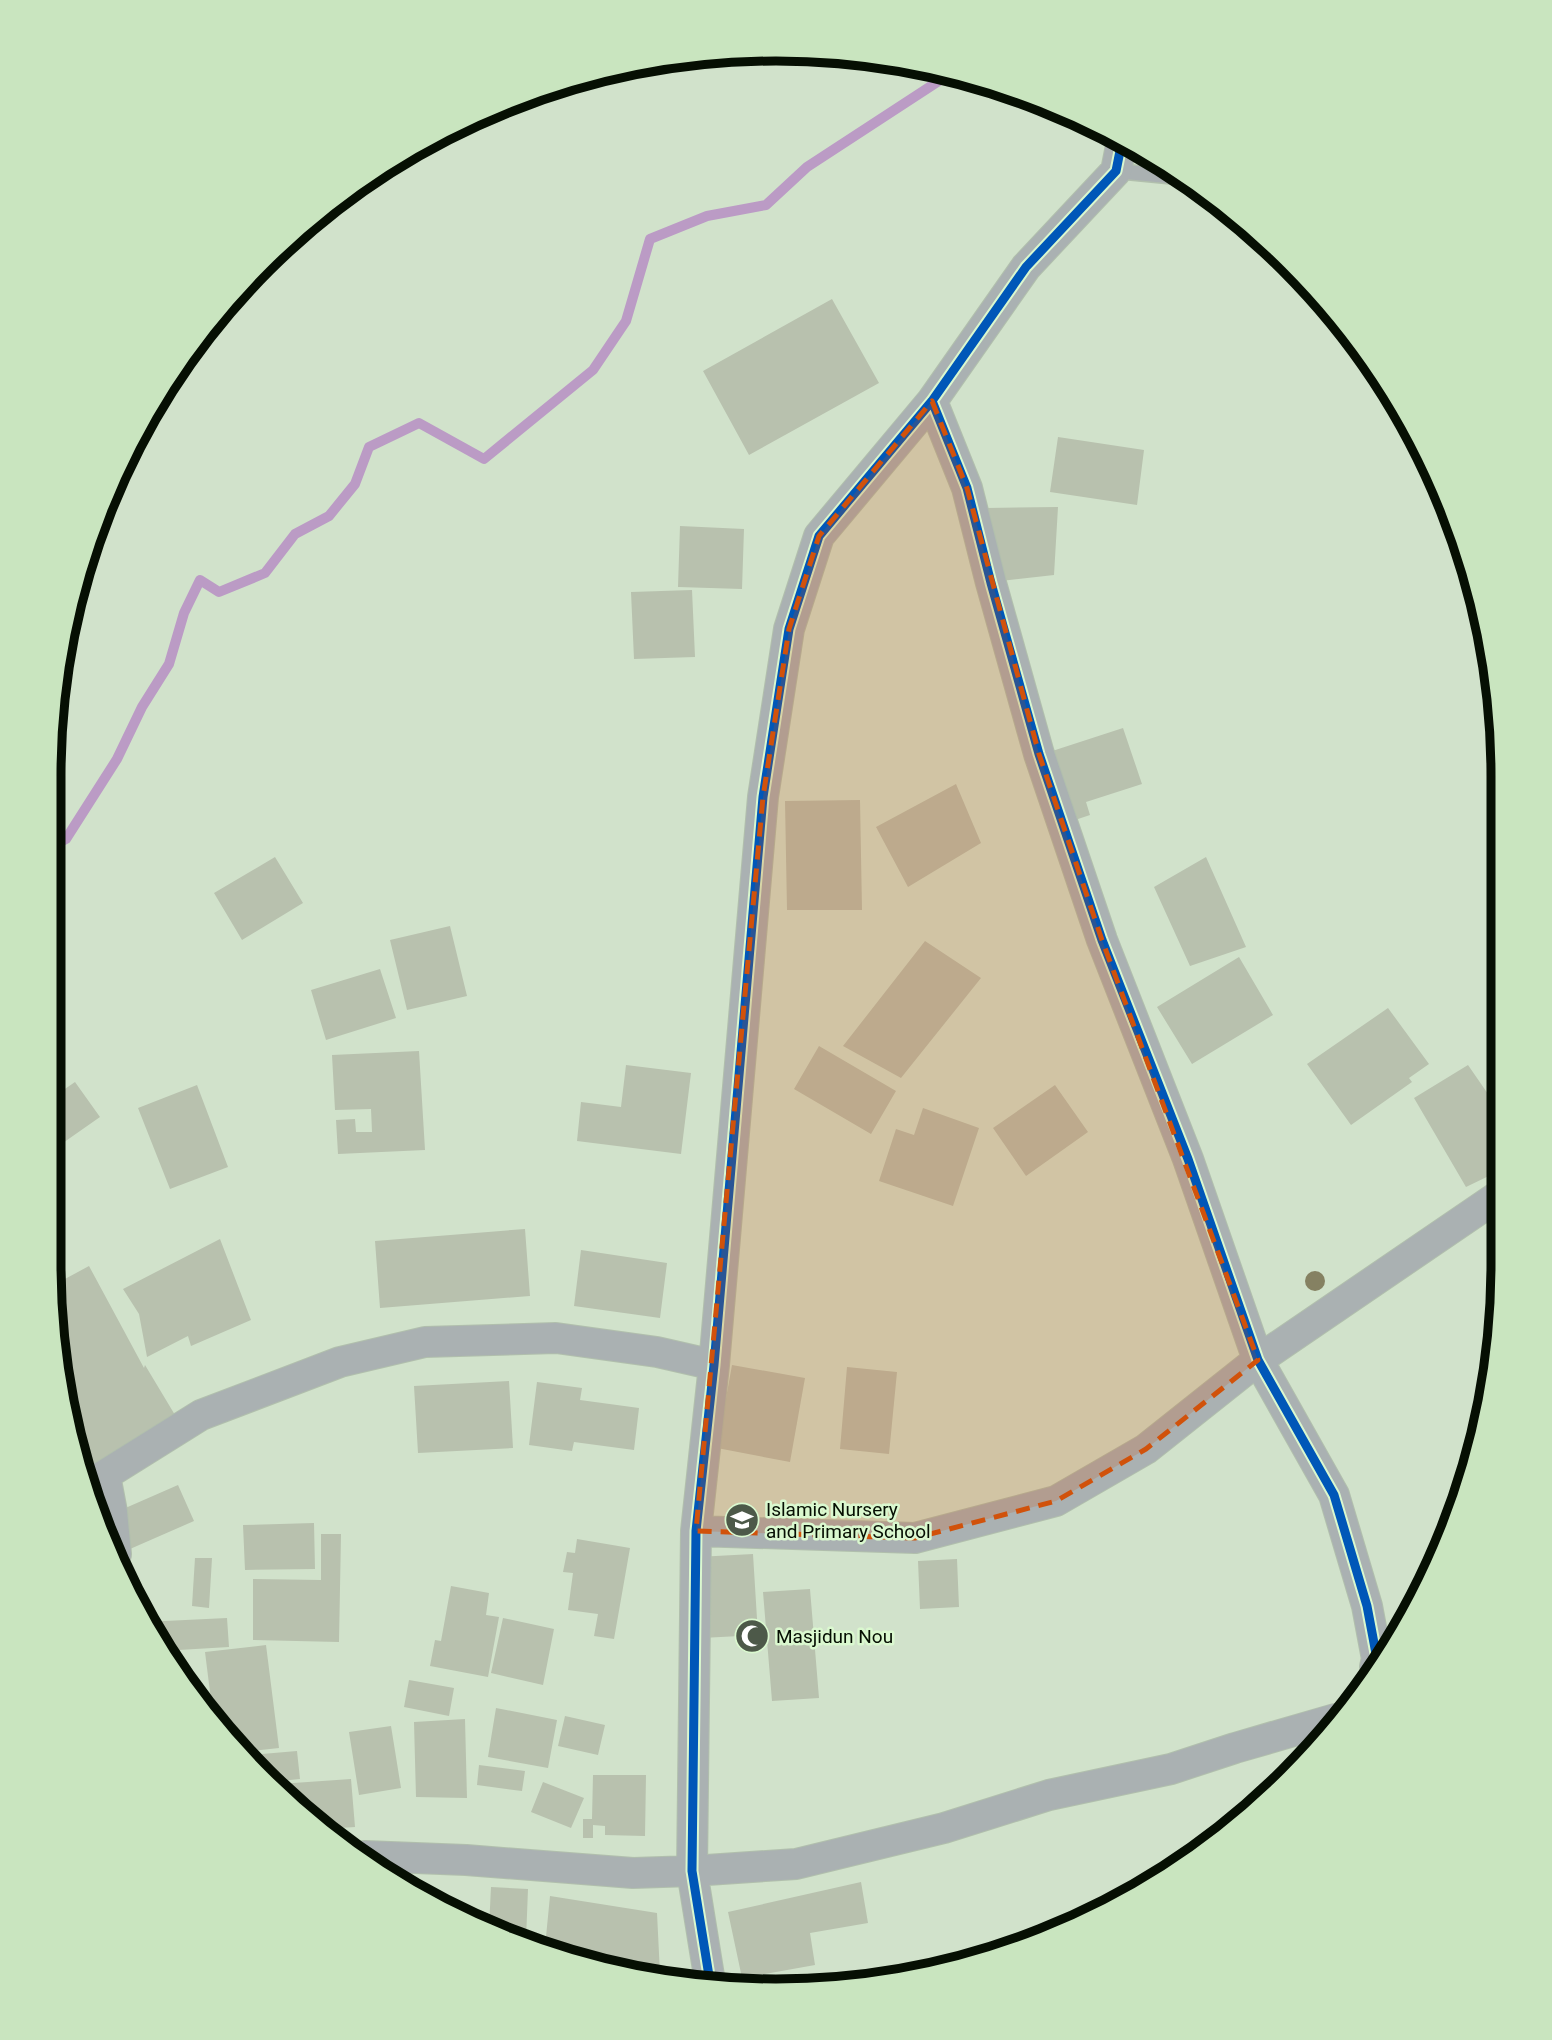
<svg xmlns="http://www.w3.org/2000/svg" width="1552" height="2040" font-family="Roboto,sans-serif">
<style>
.lines{fill:none;stroke-linecap:round;stroke-linejoin:round}
.stream{stroke:#bb9bc5;stroke-width:10}
.building{fill:#b8c1ae}
.lane-casing{stroke:#b1bfad;stroke-width:17}
.street-casing{stroke:#b1bfad;stroke-width:32}
.lane{stroke:#aab1b2;stroke-width:14}
.street{stroke:#aab1b2;stroke-width:30}
.cycleway-casing{stroke:#daf8cf;stroke-width:13}
.cycleway{stroke:#0057b8;stroke-width:9}
.tree{fill:#858162}
.marked{fill:#d1520b;fill-opacity:0.2;stroke:#d1520b;stroke-width:5;stroke-dasharray:14 9;stroke-linejoin:round}
.labels{text-anchor:middle;dominant-baseline:central;stroke-width:5;stroke-linejoin:round;paint-order:stroke}
.poi-label{font-size:19px;fill:#060f03;stroke:#daf8cf;text-anchor:start}
.rim{fill:none;stroke:#060f03;stroke-width:9}
</style>
<rect width="100%" height="100%" fill="#d1e2cb"/>
<g class="lines">
<path class="stream" d="M 50,848 L 66,839 L 117,759 L 142,707 L 169,664 L 184,613 L 200,580 L 219,592 L 265,573 L 295,534 L 329,516 L 355,484 L 369,447 L 419,423 L 484,459 L 593,370 L 626,321 L 650,239 L 707,216 L 766,205 L 807,167 L 951,73"/>
</g>
<path class="building" d="M 832,299 L 879,383 L 749,455 L 703,371 Z
M 1058,437 L 1144,450 L 1137,505 L 1050,492 Z
M 1058,507 L 1054,575 L 992,582 L 986,508 Z
M 680,526 L 744,529 L 742,589 L 678,587 Z
M 692,590 L 695,657 L 634,659 L 631,592 Z
M 1123,728 L 1142,784 L 1086,802 L 1090,815 L 1063,824 L 1040,755 Z
M 956,784 L 981,843 L 908,887 L 876,827 Z
M 860,800 L 862,910 L 787,910 L 785,801 Z
M 275,857 L 303,903 L 242,940 L 214,893 Z
M 1206,857 L 1246,947 L 1190,966 L 1154,887 Z
M 450,926 L 467,996 L 407,1010 L 390,940 Z
M 925,941 L 981,978 L 901,1078 L 843,1046 Z
M 1239,957 L 1273,1015 L 1192,1064 L 1157,1007 Z
M 380,969 L 396,1018 L 326,1040 L 311,990 Z
M 1388,1008 L 1429,1064 L 1409,1078 L 1412,1082 L 1351,1125 L 1307,1064 Z
M 819,1046 L 896,1091 L 871,1134 L 794,1089 Z
M 419,1051 L 425,1150 L 338,1154 L 336,1120 L 355,1119 L 356,1132 L 372,1132 L 371,1109 L 335,1110 L 332,1055 Z
M 626,1065 L 691,1073 L 681,1154 L 577,1141 L 581,1102 L 621,1107 Z
M 1468,1065 L 1497,1107 L 1497,1172 L 1466,1187 L 1414,1098 Z
M 75,1082 L 100,1117 L 50,1152 L 49,1100 Z
M 197,1085 L 228,1167 L 170,1189 L 138,1108 Z
M 1055,1085 L 1088,1132 L 1026,1176 L 993,1128 Z
M 923,1108 L 979,1128 L 953,1206 L 879,1181 L 896,1129 L 914,1135 Z
M 525,1229 L 530,1296 L 380,1308 L 375,1241 Z
M 220,1239 L 251,1320 L 191,1346 L 188,1336 L 147,1357 L 139,1314 L 123,1289 Z
M 581,1250 L 667,1263 L 660,1318 L 574,1306 Z
M 89,1266 L 144,1368 L 145,1365 L 175,1415 L 82,1472 L 74,1453 L 52,1286 Z
M 732,1365 L 805,1378 L 790,1462 L 717,1448 Z
M 847,1367 L 897,1372 L 889,1454 L 840,1449 Z
M 509,1381 L 513,1448 L 418,1453 L 414,1386 Z
M 537,1382 L 582,1388 L 580,1400 L 639,1408 L 634,1450 L 574,1442 L 572,1451 L 529,1445 Z
M 178,1485 L 194,1521 L 130,1549 L 114,1513 Z
M 314,1523 L 315,1569 L 245,1570 L 243,1525 Z
M 321,1534 L 341,1534 L 339,1642 L 253,1640 L 253,1579 L 321,1580 Z
M 577,1539 L 630,1548 L 614,1639 L 594,1636 L 598,1614 L 568,1610 L 573,1573 L 563,1572 L 567,1552 L 575,1553 Z
M 753,1554 L 758,1635 L 702,1638 L 697,1557 Z
M 195,1558 L 212,1558 L 209,1608 L 192,1606 Z
M 957,1559 L 959,1607 L 920,1609 L 918,1561 Z
M 451,1586 L 489,1593 L 486,1615 L 499,1617 L 488,1677 L 430,1666 L 435,1640 L 441,1641 Z
M 810,1589 L 819,1698 L 772,1701 L 763,1592 Z
M 227,1618 L 229,1647 L 162,1651 L 144,1622 Z
M 503,1618 L 554,1629 L 543,1685 L 491,1673 Z
M 266,1645 L 279,1748 L 242,1752 L 196,1702 L 211,1700 L 205,1652 Z
M 409,1680 L 454,1688 L 449,1716 L 404,1707 Z
M 496,1708 L 557,1720 L 548,1768 L 488,1757 Z
M 565,1716 L 605,1725 L 598,1755 L 558,1746 Z
M 465,1719 L 467,1798 L 416,1797 L 414,1722 Z
M 391,1726 L 401,1788 L 359,1795 L 349,1732 Z
M 297,1751 L 300,1779 L 270,1782 L 264,1776 L 262,1754 Z
M 479,1765 L 525,1771 L 522,1791 L 477,1785 Z
M 593,1775 L 646,1775 L 645,1836 L 605,1835 L 605,1826 L 593,1825 L 593,1838 L 583,1838 L 583,1819 L 592,1819 Z
M 351,1779 L 355,1827 L 324,1829 L 296,1810 L 279,1792 L 279,1784 Z
M 543,1782 L 584,1798 L 571,1828 L 531,1812 Z
M 861,1882 L 868,1923 L 810,1933 L 815,1965 L 742,1978 L 728,1912 Z
M 491,1887 L 528,1889 L 526,1940 L 489,1928 Z
M 550,1896 L 657,1913 L 660,1974 L 632,1976 L 545,1947 Z"/>
<g class="lines">
<g class="lane-casing">
<path id="lane" d="M 1116,171 L 1188,178"/>
</g>
<g class="street-casing">
<path id="street" d="M 932,401 L 967,488 L 991,583 L 1039,754 L 1102,940 L 1188,1159 L 1258,1360 L 1334,1495 L 1367,1606 L 1377,1659 L 1375,1667
M 105,1475 L 112,1512 L 116,1554
M 87,1484 L 105,1475 L 201,1415 L 340,1362 L 425,1342 L 556,1338 L 657,1352 L 714,1365
M 696,1531 L 915,1538 L 1056,1501 L 1146,1449 L 1258,1360 L 1497,1197
M 365,1856 L 466,1860 L 633,1873 L 692,1871 L 796,1864 L 944,1828 L 1049,1795 L 1171,1769 L 1235,1748 L 1335,1719
M 710,1982 L 692,1871 L 696,1531 L 714,1365 L 763,797 L 789,629 L 819,536 L 932,401 L 1026,267 L 1116,171 L 1122,141"/>
</g>
<use href="#lane" class="lane"/>
<use href="#street" class="street"/>
<g class="cycleway-casing">
<path id="cycleway" d="M 932,401 L 967,488 L 991,583 L 1039,754 L 1102,940 L 1188,1159 L 1258,1360 L 1334,1495 L 1367,1606 L 1377,1659 L 1375,1667
M 710,1982 L 692,1871 L 696,1531 L 714,1365 L 763,797 L 789,629 L 819,536 L 932,401 L 1026,267 L 1116,171 L 1122,141"/>
</g>
<use href="#cycleway" class="cycleway"/>
</g>
<circle class="tree" cx="1315" cy="1281" r="10"/>
<path class="marked" d="M 932,401 L 967,488 L 1039,754 L 1102,940 L 1258,1360 L 1146,1449 L 1056,1501 L 915,1538 L 696,1531 L 763,797 L 789,629 L 819,536 Z"/>
<defs>
<g id="school-disc" transform="scale(1.75)"><circle r="9.5" fill="#4d5949" stroke="#daf8cf"/><path d="M0-5L7-2L0 1L-7-2ZM-4 1L0 2.5L4 1V4Q0 6-4 4Z" fill="#fff"/></g>
<g id="mosque-disc" transform="scale(1.75)"><circle r="9.5" fill="#4d5949" stroke="#daf8cf"/><path d="M3.5-4.9A6 6 0 1 0 3.5 4.9A5 5 0 1 1 3.5-4.9Z" fill="#fff"/></g>
</defs>
<g fill-rule="evenodd">
<use href="#school-disc" x="742" y="1520"/>
<use href="#mosque-disc" x="752" y="1636"/>
</g>
<g class="labels">
<g class="poi-label">
<text x="766" y="1509">Islamic Nursery<tspan x="766" dy="22">and Primary School</tspan></text>
<text x="776" y="1636">Masjidun Nou</text>
</g>
</g>
<path d="M0 0H1552V2040H0ZM776 61H776A715 715 0 0 1 1491 776V1264A715 715 0 0 1 776 1979H776A715 715 0 0 1 61 1264V776A715 715 0 0 1 776 61Z" fill="#c9e5bf" fill-rule="evenodd"/>
<path class="rim" d="M776 61H776A715 715 0 0 1 1491 776V1264A715 715 0 0 1 776 1979H776A715 715 0 0 1 61 1264V776A715 715 0 0 1 776 61Z"/>
</svg>
